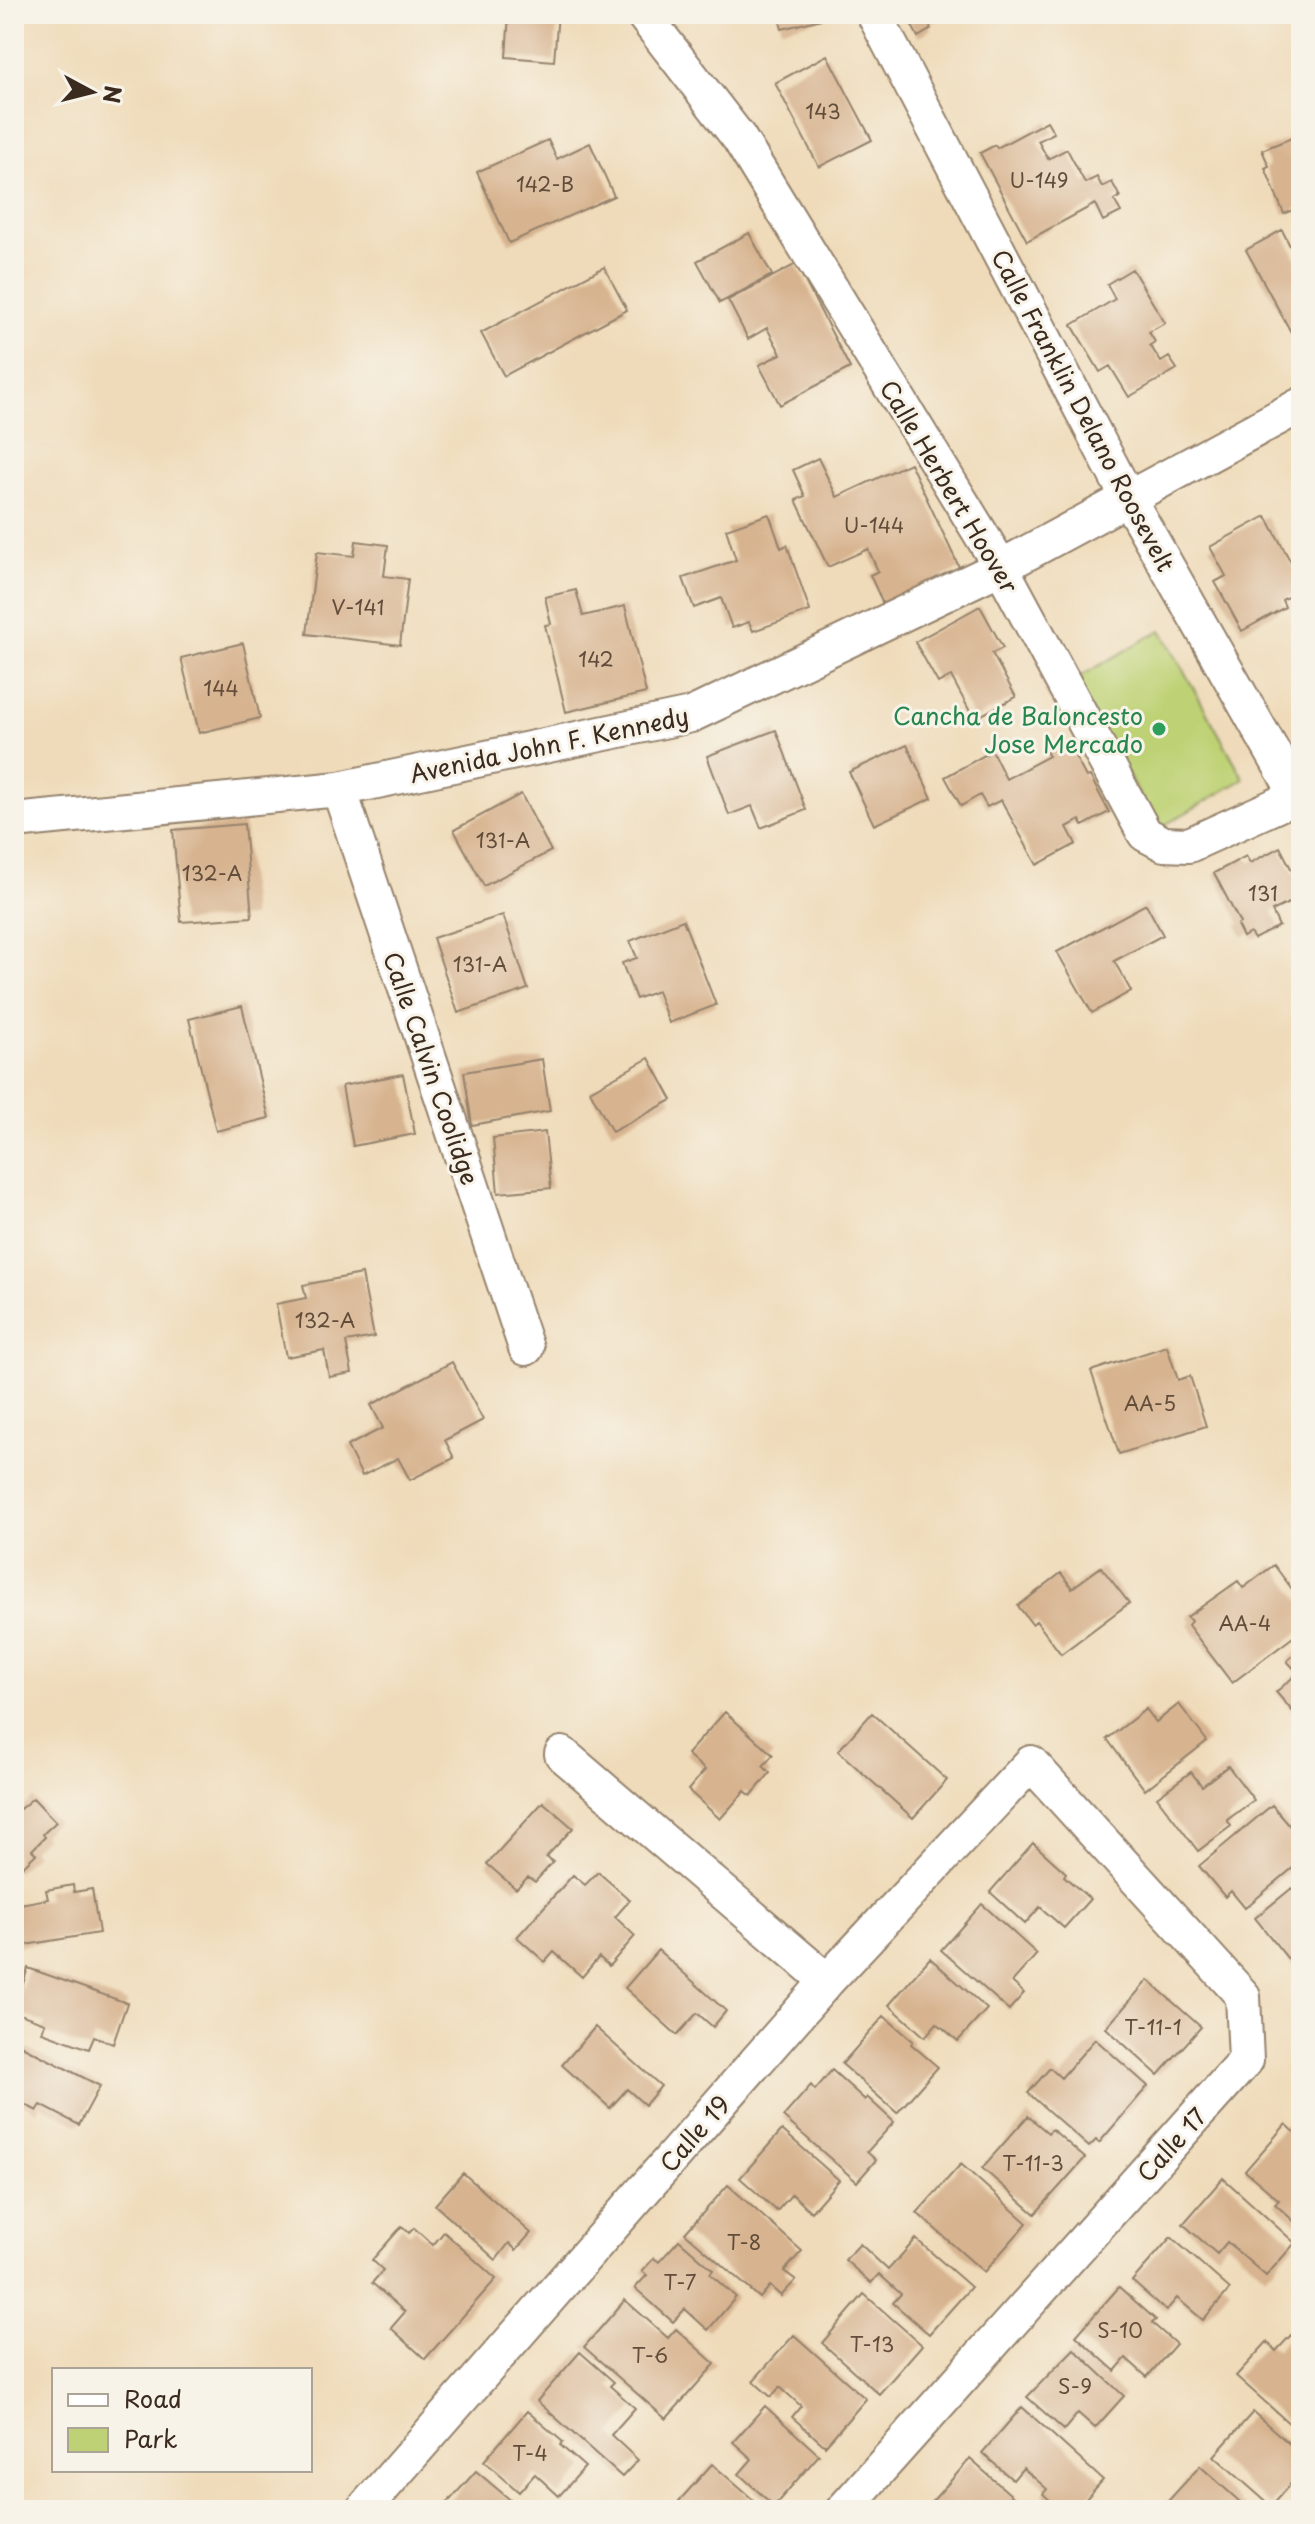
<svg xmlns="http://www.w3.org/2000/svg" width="1315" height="2524" font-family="'Playpen Sans',sans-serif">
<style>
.green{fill:#bed275;stroke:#7c7e4a;stroke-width:2}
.building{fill:#d7b38f}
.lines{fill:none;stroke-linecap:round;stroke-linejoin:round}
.minor-casing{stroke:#95826c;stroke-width:38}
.minor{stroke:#fff;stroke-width:34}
.leisure-dot{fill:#2e9e5b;stroke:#f7f3e8;stroke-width:3}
.labels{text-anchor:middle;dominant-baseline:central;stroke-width:6;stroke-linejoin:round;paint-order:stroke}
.number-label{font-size:20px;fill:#624c3a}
.street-label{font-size:24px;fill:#3b2a1e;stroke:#f7f3e8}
.leisure-label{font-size:24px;fill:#27864d;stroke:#f7f3e8;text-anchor:end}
</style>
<rect width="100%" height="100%" fill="#f7f3e8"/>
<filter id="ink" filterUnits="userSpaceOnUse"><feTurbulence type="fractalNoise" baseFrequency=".0125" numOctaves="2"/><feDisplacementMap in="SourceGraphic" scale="16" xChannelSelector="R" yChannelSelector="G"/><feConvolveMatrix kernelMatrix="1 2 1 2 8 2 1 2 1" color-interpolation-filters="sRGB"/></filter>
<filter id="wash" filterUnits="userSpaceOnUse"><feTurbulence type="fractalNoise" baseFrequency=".006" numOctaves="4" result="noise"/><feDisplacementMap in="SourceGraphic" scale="32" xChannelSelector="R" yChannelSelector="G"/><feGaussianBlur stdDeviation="1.8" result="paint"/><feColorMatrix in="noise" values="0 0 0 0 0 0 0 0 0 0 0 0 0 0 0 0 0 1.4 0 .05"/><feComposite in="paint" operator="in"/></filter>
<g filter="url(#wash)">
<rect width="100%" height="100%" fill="#efdbba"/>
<path class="green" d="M 1161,630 L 1244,779 L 1158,829 L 1074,680 Z"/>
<g id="blocks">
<path class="building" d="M 509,14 L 558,14 L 554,61 L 506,57 Z
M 778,14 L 820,14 L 821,19 L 782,29 Z
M 906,14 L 948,14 L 929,24 L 931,29 L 918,37 Z
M 827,55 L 872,140 L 819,167 L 775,83 Z
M 1047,121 L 1054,133 L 1038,141 L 1048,159 L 1067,149 L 1085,183 L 1097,177 L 1102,187 L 1112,182 L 1120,197 L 1114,200 L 1121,212 L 1103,221 L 1095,204 L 1027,241 L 980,153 L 995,145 L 997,148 Z
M 1301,134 L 1301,207 L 1284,214 L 1265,168 L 1269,166 L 1262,150 Z
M 548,140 L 557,159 L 590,143 L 614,196 L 509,243 L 477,172 Z
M 1282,230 L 1299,264 L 1301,262 L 1301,343 L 1298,345 L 1246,250 Z
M 749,233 L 772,275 L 720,303 L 697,261 Z
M 796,264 L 850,368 L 780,405 L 759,365 L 781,354 L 767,328 L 748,339 L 728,300 Z
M 604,267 L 627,310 L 504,376 L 481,333 Z
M 1132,269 L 1165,323 L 1149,332 L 1155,342 L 1150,345 L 1161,362 L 1169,357 L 1177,369 L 1129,397 L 1110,366 L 1100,372 L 1072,325 L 1115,299 L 1107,284 Z
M 818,458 L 837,497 L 910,463 L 960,569 L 883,604 L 870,575 L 878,571 L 868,549 L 828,567 L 796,500 L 805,496 L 793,470 Z
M 769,514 L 781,548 L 787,545 L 810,611 L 753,631 L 749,622 L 732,628 L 721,598 L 694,608 L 683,578 L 736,560 L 726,529 Z
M 1266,516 L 1301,581 L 1301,590 L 1282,600 L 1285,607 L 1242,631 L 1215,582 L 1226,576 L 1210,547 Z
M 356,541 L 388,545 L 384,576 L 408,579 L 400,645 L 307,634 L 317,552 L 354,556 Z
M 576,590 L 583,616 L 625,606 L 646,693 L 566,712 L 545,625 L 551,624 L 545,597 Z
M 980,606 L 1003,648 L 992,653 L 1016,697 L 974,719 L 951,676 L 938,683 L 915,642 Z
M 243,643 L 260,718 L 199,733 L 181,658 Z
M 776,730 L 806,810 L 761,828 L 752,806 L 729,815 L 707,756 Z
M 1067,741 L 1086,777 L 1090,776 L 1109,812 L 1083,826 L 1080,820 L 1067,827 L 1076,844 L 1037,865 L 1001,800 L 987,807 L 980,795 L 961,806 L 945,777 L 992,751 L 1006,779 L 1049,756 L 1046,752 Z
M 907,745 L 932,798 L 874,825 L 849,772 Z
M 521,794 L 551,851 L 484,886 L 454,830 Z
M 244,824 L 252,917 L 181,922 L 173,830 Z
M 1280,847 L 1301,888 L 1301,897 L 1272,911 L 1279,926 L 1254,939 L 1250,933 L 1243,937 L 1237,925 L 1240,923 L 1214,873 L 1246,856 L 1250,863 Z
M 1146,904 L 1163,935 L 1114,961 L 1131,991 L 1092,1013 L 1057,952 Z
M 503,915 L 528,989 L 458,1013 L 433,938 Z
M 683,920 L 716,1005 L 669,1023 L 657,991 L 636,999 L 622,963 L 637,958 L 630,941 Z
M 242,1006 L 269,1118 L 216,1131 L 189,1019 Z
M 649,1058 L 672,1100 L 612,1132 L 590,1091 Z
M 542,1059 L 550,1111 L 472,1125 L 464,1072 Z
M 403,1074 L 415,1134 L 353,1146 L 342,1086 Z
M 545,1132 L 551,1188 L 498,1193 L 493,1138 Z
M 362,1274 L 374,1337 L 346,1342 L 352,1373 L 329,1377 L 324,1350 L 286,1357 L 276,1304 L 306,1298 L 303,1285 Z
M 1167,1346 L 1178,1380 L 1190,1376 L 1206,1426 L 1119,1454 L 1091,1371 Z
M 452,1362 L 483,1420 L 445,1440 L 454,1458 L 410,1480 L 398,1458 L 362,1476 L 347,1446 L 383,1428 L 371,1405 Z
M 1274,1565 L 1301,1601 L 1301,1631 L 1232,1683 L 1188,1625 L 1191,1621 L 1187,1617 L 1238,1581 L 1243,1588 Z
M 1101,1567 L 1129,1603 L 1061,1654 L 1036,1621 L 1032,1624 L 1018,1606 L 1061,1573 L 1072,1588 Z
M 1301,1648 L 1301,1721 L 1276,1692 L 1298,1673 L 1287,1661 Z
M 1179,1704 L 1207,1741 L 1145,1790 L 1107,1739 L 1146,1709 L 1156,1722 Z
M 725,1712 L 773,1755 L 763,1766 L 770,1773 L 751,1796 L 745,1791 L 720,1819 L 688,1790 L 705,1770 L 687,1754 Z
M 872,1713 L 947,1780 L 913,1818 L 838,1751 Z
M 1228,1766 L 1254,1800 L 1227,1820 L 1231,1826 L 1198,1851 L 1157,1797 L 1191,1772 L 1202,1786 Z
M 33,1798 L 56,1822 L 43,1834 L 45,1837 L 32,1850 L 36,1854 L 16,1873 L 14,1809 L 17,1806 L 20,1809 Z
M 543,1802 L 573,1828 L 546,1857 L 553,1862 L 535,1882 L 528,1877 L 516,1889 L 487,1864 Z
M 1272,1805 L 1301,1839 L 1301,1861 L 1245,1908 L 1231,1891 L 1225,1897 L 1199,1866 Z
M 1033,1843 L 1066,1873 L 1064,1876 L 1090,1899 L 1064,1928 L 1040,1907 L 1025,1924 L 990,1892 Z
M 598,1872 L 630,1900 L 615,1917 L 635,1936 L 609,1966 L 599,1957 L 582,1977 L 554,1952 L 545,1962 L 517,1937 L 573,1875 L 585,1885 Z
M 73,1885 L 74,1892 L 92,1889 L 99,1933 L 19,1946 L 14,1905 L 48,1899 L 46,1890 Z
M 1292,1888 L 1301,1899 L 1301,1965 L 1296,1969 L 1255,1918 Z
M 982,1904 L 1037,1954 L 1012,1982 L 1024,1993 L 1009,2010 L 941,1950 Z
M 658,1950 L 726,2011 L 713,2027 L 697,2013 L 677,2035 L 625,1988 Z
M 930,1958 L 987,2009 L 958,2041 L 937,2023 L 925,2037 L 889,2005 Z
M 28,1968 L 127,2003 L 113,2044 L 94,2037 L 89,2049 L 42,2032 L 45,2023 L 14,2012 Z
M 1148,1980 L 1201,2027 L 1158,2075 L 1106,2028 Z
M 884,2016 L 913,2041 L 911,2044 L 938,2067 L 897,2113 L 842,2064 Z
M 595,2027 L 661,2086 L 645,2105 L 627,2089 L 610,2108 L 562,2065 Z
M 1095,2039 L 1148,2086 L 1099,2143 L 1096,2140 L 1089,2147 L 1028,2093 L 1050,2068 L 1061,2078 Z
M 14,2042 L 100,2086 L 79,2125 L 41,2105 L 37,2111 L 14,2099 L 18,2089 L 14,2088 Z
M 832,2070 L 865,2100 L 867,2097 L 894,2122 L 867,2152 L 876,2160 L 857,2182 L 783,2117 L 811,2085 L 815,2090 Z
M 1028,2116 L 1048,2133 L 1052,2129 L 1085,2158 L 1035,2214 L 982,2168 Z
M 1286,2124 L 1301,2138 L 1301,2219 L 1297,2224 L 1275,2204 L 1279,2200 L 1245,2171 Z
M 782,2130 L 839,2180 L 811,2212 L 792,2194 L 777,2211 L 740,2178 Z
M 961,2164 L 1027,2223 L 984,2272 L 917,2213 Z
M 463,2173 L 531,2233 L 516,2250 L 509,2243 L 496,2260 L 435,2205 Z
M 1223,2178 L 1295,2243 L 1266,2276 L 1227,2242 L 1217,2254 L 1183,2224 Z
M 728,2185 L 802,2251 L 784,2271 L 796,2280 L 781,2296 L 770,2286 L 760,2298 L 685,2233 Z
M 402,2226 L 409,2233 L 414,2228 L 433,2245 L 444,2232 L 496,2279 L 425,2359 L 391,2328 L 405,2312 L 372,2283 L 383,2270 L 372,2260 Z
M 1171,2237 L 1230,2289 L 1203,2320 L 1177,2298 L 1166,2311 L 1132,2281 Z
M 916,2239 L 971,2287 L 929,2334 L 893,2303 L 901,2294 L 879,2274 L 871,2283 L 845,2260 L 860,2244 L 888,2270 Z
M 679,2240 L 713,2270 L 710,2274 L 736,2297 L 708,2330 L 685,2309 L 673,2322 L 635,2288 L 647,2275 L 642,2271 L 654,2258 L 659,2262 Z
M 1119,2287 L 1156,2320 L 1152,2323 L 1176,2344 L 1147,2377 L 1126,2358 L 1115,2371 L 1076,2336 Z
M 864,2294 L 922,2345 L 879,2394 L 822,2343 Z
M 625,2300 L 668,2338 L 676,2329 L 715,2364 L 666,2419 L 584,2347 Z
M 794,2335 L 866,2399 L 825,2446 L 792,2417 L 801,2406 L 780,2387 L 771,2397 L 753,2381 Z
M 1291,2335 L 1301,2344 L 1301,2434 L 1236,2376 L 1267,2342 L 1276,2351 Z
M 1074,2349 L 1124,2396 L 1095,2428 L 1078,2413 L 1064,2430 L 1027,2397 Z
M 580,2352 L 614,2382 L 610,2386 L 635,2408 L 611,2435 L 638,2460 L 622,2477 L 537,2401 Z
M 765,2406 L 819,2455 L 774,2506 L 739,2474 L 752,2459 L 733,2442 Z
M 1022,2407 L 1103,2480 L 1076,2510 L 1061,2510 L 1043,2494 L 1047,2489 L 1023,2468 L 1013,2480 L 982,2453 Z
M 527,2411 L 563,2442 L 560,2445 L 585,2467 L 559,2496 L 535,2474 L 519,2492 L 484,2461 Z
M 1253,2412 L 1301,2454 L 1301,2472 L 1271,2506 L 1214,2456 Z
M 970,2459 L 1028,2510 L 935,2510 L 929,2505 Z
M 712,2464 L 765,2510 L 690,2510 L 679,2501 Z
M 1200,2466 L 1249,2510 L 1160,2510 Z
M 476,2471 L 508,2498 L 522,2510 L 441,2510 Z"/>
</g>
</g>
<g filter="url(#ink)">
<use href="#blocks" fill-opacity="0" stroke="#95826c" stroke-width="2"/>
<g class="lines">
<g class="minor-casing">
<path id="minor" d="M 643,14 L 739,138 L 1001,567 L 1145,834 L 1164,844 L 1189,845 L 1297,796
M 874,14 L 1129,500 L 1301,802
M 339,789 L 526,1348
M 14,821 L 339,789 L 691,715 L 1001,567 L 1301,405
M 562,1754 L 827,1981
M 363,2510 L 827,1981 L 1031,1763 L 1243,1996 L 1246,2060 L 843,2510"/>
</g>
<use href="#minor" class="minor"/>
</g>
</g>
<circle class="leisure-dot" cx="1159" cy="729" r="8"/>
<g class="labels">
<g class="number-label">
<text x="823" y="111">143</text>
<text x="1039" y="180">U-149</text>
<text x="545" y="184">142-B</text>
<text x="874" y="525">U-144</text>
<text x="358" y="607">V-141</text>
<text x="596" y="659">142</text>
<text x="221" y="688">144</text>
<text x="503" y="840">131-A</text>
<text x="212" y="873">132-A</text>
<text x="1263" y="893">131</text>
<text x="480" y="964">131-A</text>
<text x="325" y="1320">132-A</text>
<text x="1150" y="1403">AA-5</text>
<text x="1245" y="1623">AA-4</text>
<text x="1153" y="2027">T-11-1</text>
<text x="1033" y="2163">T-11-3</text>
<text x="744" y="2242">T-8</text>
<text x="680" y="2282">T-7</text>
<text x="1120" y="2330">S-10</text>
<text x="872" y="2344">T-13</text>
<text x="650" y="2355">T-6</text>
<text x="1075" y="2386">S-9</text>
<text x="530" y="2453">T-4</text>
</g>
<g class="street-label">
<text transform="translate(1084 410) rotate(62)">Calle Franklin Delano Roosevelt</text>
<text transform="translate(950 486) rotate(59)">Calle Herbert Hoover</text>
<text transform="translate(549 744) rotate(-12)">Avenida John F. Kennedy</text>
<text transform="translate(432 1068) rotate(71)">Calle Calvin Coolidge</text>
<text transform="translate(694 2133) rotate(-49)">Calle 19</text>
<text transform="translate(1171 2144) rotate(-48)">Calle 17</text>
</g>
<g class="leisure-label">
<text x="1143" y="715">Cancha de Baloncesto<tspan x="1143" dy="28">Jose Mercado</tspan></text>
</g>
</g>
<rect width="1315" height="2524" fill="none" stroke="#f7f3e8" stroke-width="48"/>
<rect x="52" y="2368" width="260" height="104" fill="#f7f3e8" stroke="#aca397" stroke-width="2"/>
<rect x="68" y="2394" width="40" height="12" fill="#ffffff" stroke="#aca397" stroke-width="2"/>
<text x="124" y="2408" font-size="24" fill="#3b2a1e">Road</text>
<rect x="68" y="2428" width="40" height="24" fill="#bed275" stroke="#aca397" stroke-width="2"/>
<text x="124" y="2448" font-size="24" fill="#3b2a1e">Park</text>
<g transform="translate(92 92) rotate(97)" stroke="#f7f3e8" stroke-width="6" paint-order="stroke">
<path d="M0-6L14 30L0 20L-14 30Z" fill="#3b2a1e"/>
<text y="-12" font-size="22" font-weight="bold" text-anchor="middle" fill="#3b2a1e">N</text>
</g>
</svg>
